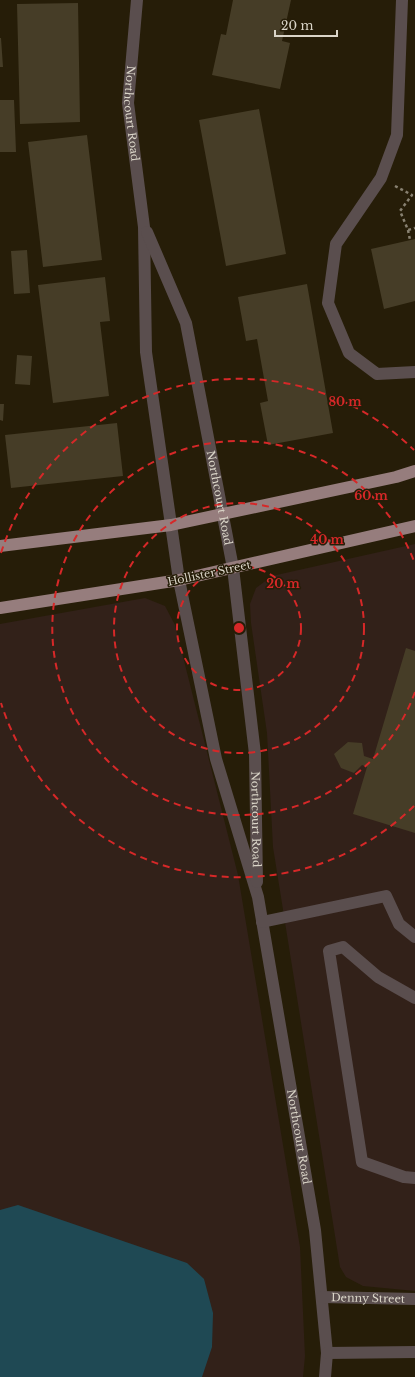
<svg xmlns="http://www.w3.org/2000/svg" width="415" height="1377" font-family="'Libre Baskerville',serif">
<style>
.commercial{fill:#322119}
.water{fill:#1f4954}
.building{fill:#463d27}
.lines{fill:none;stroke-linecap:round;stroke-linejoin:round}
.path{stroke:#888171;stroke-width:2.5;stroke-dasharray:3 3;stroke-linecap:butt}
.minor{stroke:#5a4e4e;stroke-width:12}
.major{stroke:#967d7d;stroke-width:12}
.ring{fill:none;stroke:#d62828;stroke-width:2;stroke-dasharray:7 5}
.labels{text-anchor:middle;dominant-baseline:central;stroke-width:3;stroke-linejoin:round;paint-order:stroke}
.street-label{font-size:11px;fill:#dad5c8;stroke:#261d08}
.centre{fill:#d62828;stroke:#261d08;stroke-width:2}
.ring-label{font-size:12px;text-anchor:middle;font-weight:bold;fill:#d62828;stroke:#261d08;stroke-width:3;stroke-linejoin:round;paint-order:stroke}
</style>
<rect width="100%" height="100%" fill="#261d08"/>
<path class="commercial" d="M 415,544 L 415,1291 L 363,1286 L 346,1277 L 340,1267 L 273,847 L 267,733 L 251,623 L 250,604 L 256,588 L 272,576 Z
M 145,598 L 165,606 L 175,625 L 238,875 L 300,1247 L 305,1356 L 303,1377 L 0,1377 L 0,624 Z"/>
<path class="water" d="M 18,1205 L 187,1263 L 204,1279 L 213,1313 L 212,1347 L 202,1377 L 0,1377 L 0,1210 Z"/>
<path class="building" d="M 233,0 L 291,0 L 282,41 L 290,43 L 280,89 L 212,75 L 221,34 L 226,35 Z
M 78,3 L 80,122 L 20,124 L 17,4 Z
M 0,38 L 1,38 L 3,67 L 0,67 Z
M 0,100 L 14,100 L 16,152 L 0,152 Z
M 259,109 L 286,254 L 226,266 L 199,120 Z
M 87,135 L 102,260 L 43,267 L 28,142 Z
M 415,239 L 415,301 L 384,309 L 371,249 Z
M 27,250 L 30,293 L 14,294 L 11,251 Z
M 105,277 L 110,321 L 100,322 L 109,396 L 53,403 L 38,285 Z
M 307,284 L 333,433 L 268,445 L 260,403 L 268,401 L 257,339 L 246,341 L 238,297 Z
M 17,355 L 32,356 L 30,385 L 15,384 Z
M 0,404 L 4,404 L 3,421 L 0,420 Z
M 117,423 L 123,476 L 11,488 L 5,435 Z
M 406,648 L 415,651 L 415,833 L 353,814 L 367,767 L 362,765 L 354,773 L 341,768 L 334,754 L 348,742 L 362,743 L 364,756 L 373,759 Z"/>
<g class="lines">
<path class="path" d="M 395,186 L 412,195 L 400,211 L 408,230 L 415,228
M 408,230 L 410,240"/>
<g class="minor">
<path id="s1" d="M 137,0 L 128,103 L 144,227 L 146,352 L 179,580 L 216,759 L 258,897 L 315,1230 L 327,1353 L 325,1377"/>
<path d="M 402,0 L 397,135 L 381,178 L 336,244 L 328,303 L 349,353 L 377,374 L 415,372"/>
<path id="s2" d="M 147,232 L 186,323 L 233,568 L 255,754 L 257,882"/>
<path d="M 262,922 L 386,896 L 399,924 L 415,937"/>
<path d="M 415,998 L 378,977 L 343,947 L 329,951 L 362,1162 L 404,1177 L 415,1178"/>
<path id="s3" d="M 322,1297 L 415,1299"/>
<path d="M 327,1353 L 415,1352"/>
</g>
<path class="major" d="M 0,546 L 171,525 L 396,477 L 415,471
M 0,608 L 179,580 L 415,526"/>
</g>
<g class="ring">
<circle cx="239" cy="628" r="62"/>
<circle cx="239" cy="628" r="125"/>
<path d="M415 692A187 187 0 1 1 415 564"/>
<path d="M414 806A250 250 0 0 1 1 703M1 553A250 250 0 0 1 414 450"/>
</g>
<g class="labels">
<g class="street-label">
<text stroke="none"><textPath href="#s1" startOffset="114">Northcourt Road</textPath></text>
<text stroke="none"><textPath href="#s2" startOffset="277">Northcourt Road</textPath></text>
<text transform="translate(209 573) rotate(-12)">Hollister Street</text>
<text stroke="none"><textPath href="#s2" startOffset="601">Northcourt Road</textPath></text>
<text stroke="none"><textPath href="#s1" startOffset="1154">Northcourt Road</textPath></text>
<text stroke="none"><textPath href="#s3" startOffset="46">Denny Street</textPath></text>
</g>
</g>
<circle cx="239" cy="628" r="6" class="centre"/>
<g class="ring-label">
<text x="345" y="406">80 m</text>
<text x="371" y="500">60 m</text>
<text x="327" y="544">40 m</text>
<text x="283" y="588">20 m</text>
</g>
<path d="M275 30v6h62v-6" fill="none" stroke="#dad5c8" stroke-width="2"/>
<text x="281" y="30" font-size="12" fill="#dad5c8" stroke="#261d08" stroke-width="3" paint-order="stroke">20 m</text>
</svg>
